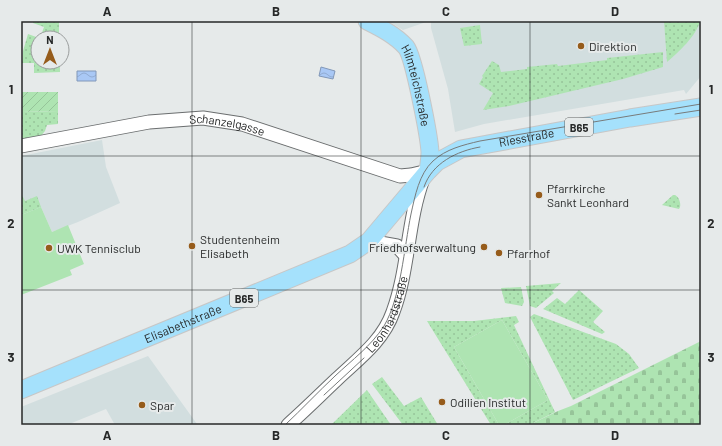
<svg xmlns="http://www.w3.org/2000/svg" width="722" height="446" font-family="Barlow,sans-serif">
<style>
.built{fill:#d2dedf}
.grass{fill:url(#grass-dots)}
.cemetery{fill:url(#cemetery-stones)}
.park{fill:#aee4b2}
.garden{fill:url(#garden-furrows)}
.water{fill:url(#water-waves);stroke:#8298b8}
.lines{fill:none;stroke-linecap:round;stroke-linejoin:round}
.minor-casing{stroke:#6b6e6f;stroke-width:15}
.major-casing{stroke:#c7c7c7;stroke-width:19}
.minor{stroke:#fff;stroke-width:13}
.major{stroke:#a5e1fc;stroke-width:17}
.tram{stroke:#787b7b;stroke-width:1}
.grid{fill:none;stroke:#272929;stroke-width:1;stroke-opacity:0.55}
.poi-dot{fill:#965c1b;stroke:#e6eaea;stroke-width:1.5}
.labels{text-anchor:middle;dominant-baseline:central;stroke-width:4;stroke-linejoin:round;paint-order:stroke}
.shield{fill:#e6eaea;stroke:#606363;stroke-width:1}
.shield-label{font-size:11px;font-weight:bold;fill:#272929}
.poi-label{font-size:12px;fill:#272929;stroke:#e6eaea;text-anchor:start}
.street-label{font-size:12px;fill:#272929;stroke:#e6eaea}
.neatline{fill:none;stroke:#272929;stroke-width:1.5}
.grid-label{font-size:13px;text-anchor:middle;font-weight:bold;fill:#272929}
</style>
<defs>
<pattern id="grass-dots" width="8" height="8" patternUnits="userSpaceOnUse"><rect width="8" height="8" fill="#aee4b2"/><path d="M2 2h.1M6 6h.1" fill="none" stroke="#96c499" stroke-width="1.8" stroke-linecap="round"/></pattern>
<pattern id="cemetery-stones" width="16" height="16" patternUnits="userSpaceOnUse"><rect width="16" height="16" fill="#aee4b2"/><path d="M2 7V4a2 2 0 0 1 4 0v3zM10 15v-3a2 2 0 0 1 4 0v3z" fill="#96c499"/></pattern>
<pattern id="garden-furrows" width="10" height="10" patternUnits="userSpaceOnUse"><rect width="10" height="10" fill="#aee4b2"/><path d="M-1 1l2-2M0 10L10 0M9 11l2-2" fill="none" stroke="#96c499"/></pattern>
<pattern id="water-waves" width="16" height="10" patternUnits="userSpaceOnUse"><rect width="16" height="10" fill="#a9c8f5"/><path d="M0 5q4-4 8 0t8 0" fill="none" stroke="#91acd2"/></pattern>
</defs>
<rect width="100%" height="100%" fill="#e6eaea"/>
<path class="built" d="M 388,21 L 429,21 L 403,30 Z
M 431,21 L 701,21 L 701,76 L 686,94 L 684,90 L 484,124 L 455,132 L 448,89 L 431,28 Z
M 102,140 L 106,167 L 120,203 L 78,222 L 52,232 L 41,207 L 21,215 L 21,156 Z
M 148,356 L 197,424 L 196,425 L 115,425 L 106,409 L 67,425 L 21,425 L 21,407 Z"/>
<path class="grass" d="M 33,21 L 59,21 L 59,38 L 40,38 L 44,27 L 33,23 Z
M 664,21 L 700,21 C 697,35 678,53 667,62 Z
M 480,25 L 482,44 L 464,46 L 460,28 Z
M 28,34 L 39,38 L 38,38 L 38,62 L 60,62 L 60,72 L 34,73 L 34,63 L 22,63 L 23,51 Z
M 663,52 L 663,67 L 623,79 L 509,106 L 483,110 L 493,93 L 479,84 L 483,77 L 482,76 L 492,61 L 499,65 L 501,72 L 527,69 L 527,67 L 557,64 L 558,66 L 607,60 L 607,58 Z
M 58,111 L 58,124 L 47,125 L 45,131 L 39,138 L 21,141 L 21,112 Z
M 21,193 L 25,201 L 37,196 L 41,207 L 21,215 Z
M 673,195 L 675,195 C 679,197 681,203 680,207 L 679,209 L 662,205 Z
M 561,283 L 552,291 L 554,293 L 536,308 L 530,306 L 526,286 Z
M 521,287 L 524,302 L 522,306 L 505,303 L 501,288 Z
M 579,290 L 603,311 L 593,322 L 605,332 L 602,334 L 543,309 L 557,298 L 565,304 Z
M 534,314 L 616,344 L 629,354 L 639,368 L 573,400 L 530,317 Z
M 516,316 L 519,322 L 514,325 L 555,412 L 529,425 L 504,425 L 548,400 L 502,320 L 454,347 L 499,425 L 491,425 L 427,321 L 474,321 Z
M 382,377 L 404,406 L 421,397 L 438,425 L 403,425 L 372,384 Z
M 367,390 L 391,425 L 331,425 Z"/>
<path class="cemetery" d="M 701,341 L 701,425 L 529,425 L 558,411 L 571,406 Z"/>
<path class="park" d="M 41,207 L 52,232 L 68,225 L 84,264 L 70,270 L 72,275 L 21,295 L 21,215 Z
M 502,320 L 548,400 L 504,425 L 499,425 L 454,347 Z"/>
<path class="garden" d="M 21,92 L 58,92 L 58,111 L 21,112 Z"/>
<path class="water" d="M 321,67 L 335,71 L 333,79 L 319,76 Z
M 77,71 L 96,71 L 96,81 L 77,81 Z"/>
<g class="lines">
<g class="minor-casing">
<g id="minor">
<path id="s1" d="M 21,146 L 149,122 L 203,118 L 242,124 L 400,176 L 411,175 L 428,171"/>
<path d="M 369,241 L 397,246 L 406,256"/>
<path id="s2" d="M 288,425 C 305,410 321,394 337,379 C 358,359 383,341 393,312 C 409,269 407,222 423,179"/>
</g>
</g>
<g class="major-casing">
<g id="major">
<path id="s3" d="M 367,21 C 381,28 395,35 406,47 C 414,57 429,136 430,152 C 430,158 429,164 428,171"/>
<path id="s4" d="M 21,390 L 350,254 L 369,241 L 428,171 L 437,162 L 461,149 L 630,118 L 701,107"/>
</g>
</g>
<use href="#minor" class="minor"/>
<use href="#major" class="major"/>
<path class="tram" d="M 675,114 L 701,110
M 424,187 C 432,163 457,151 480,147
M 392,322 L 398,308 L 402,294
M 324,395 L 364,358
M 285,425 C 302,409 318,392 335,376 C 352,360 371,346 384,326 C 401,297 404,248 411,214 C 415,196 419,174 433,161 C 446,149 463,145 480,141 L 701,104"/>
</g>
<path class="grid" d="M 192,21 L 192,425M 361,21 L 361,425M 530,21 L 530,425M 21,156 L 701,156M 21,290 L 701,290"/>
<g class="poi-dot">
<circle cx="581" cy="46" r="4"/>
<circle cx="539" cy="195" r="4"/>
<circle cx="192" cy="246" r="4"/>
<circle cx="484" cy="247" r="4"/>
<circle cx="49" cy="248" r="4"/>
<circle cx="499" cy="253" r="4"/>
<circle cx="442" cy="402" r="4"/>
<circle cx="142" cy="405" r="4"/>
</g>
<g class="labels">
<g class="shield">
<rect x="565" y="118" width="28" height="18" rx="3"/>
<rect x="230" y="289" width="28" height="18" rx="3"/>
</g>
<g class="shield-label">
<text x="579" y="127">B65</text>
<text x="244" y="298">B65</text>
</g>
<g class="poi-label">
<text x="589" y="46">Direktion</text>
<text x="547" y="188">Pfarrkirche<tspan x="547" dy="14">Sankt Leonhard</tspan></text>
<text x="200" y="239">Studentenheim<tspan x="200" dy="14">Elisabeth</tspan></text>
<text x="476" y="247" text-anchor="end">Friedhofsverwaltung</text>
<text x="57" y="248">UWK Tennisclub</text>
<text x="507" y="253">Pfarrhof</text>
<text x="450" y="402">Odilien Institut</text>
<text x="150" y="405">Spar</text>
</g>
<g class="street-label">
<text stroke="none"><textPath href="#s3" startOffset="87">Hilmteichstraße</textPath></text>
<text stroke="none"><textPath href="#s1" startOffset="209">Schanzelgasse</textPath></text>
<text stroke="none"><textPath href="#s4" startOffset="577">Riesstraße</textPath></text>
<text stroke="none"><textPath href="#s2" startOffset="151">Leonhardstraße</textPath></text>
<text stroke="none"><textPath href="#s4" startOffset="175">Elisabethstraße</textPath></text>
</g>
</g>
<rect width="722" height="446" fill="none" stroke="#e6eaea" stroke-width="44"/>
<g transform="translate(50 50)"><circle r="19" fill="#e6eaea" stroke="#9a9d9d"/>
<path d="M0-3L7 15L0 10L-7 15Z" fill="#965c1b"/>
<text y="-6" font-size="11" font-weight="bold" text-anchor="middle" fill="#272929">N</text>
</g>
<rect x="22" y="22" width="678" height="402" class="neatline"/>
<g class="grid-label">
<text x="107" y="16">A</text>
<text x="276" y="16">B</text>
<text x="446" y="16">C</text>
<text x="615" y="16">D</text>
<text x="11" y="94">1</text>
<text x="711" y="94">1</text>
<text x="11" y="228">2</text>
<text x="711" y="228">2</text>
<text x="11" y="362">3</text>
<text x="711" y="362">3</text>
<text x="107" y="440">A</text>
<text x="276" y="440">B</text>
<text x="446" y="440">C</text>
<text x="615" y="440">D</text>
</g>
</svg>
